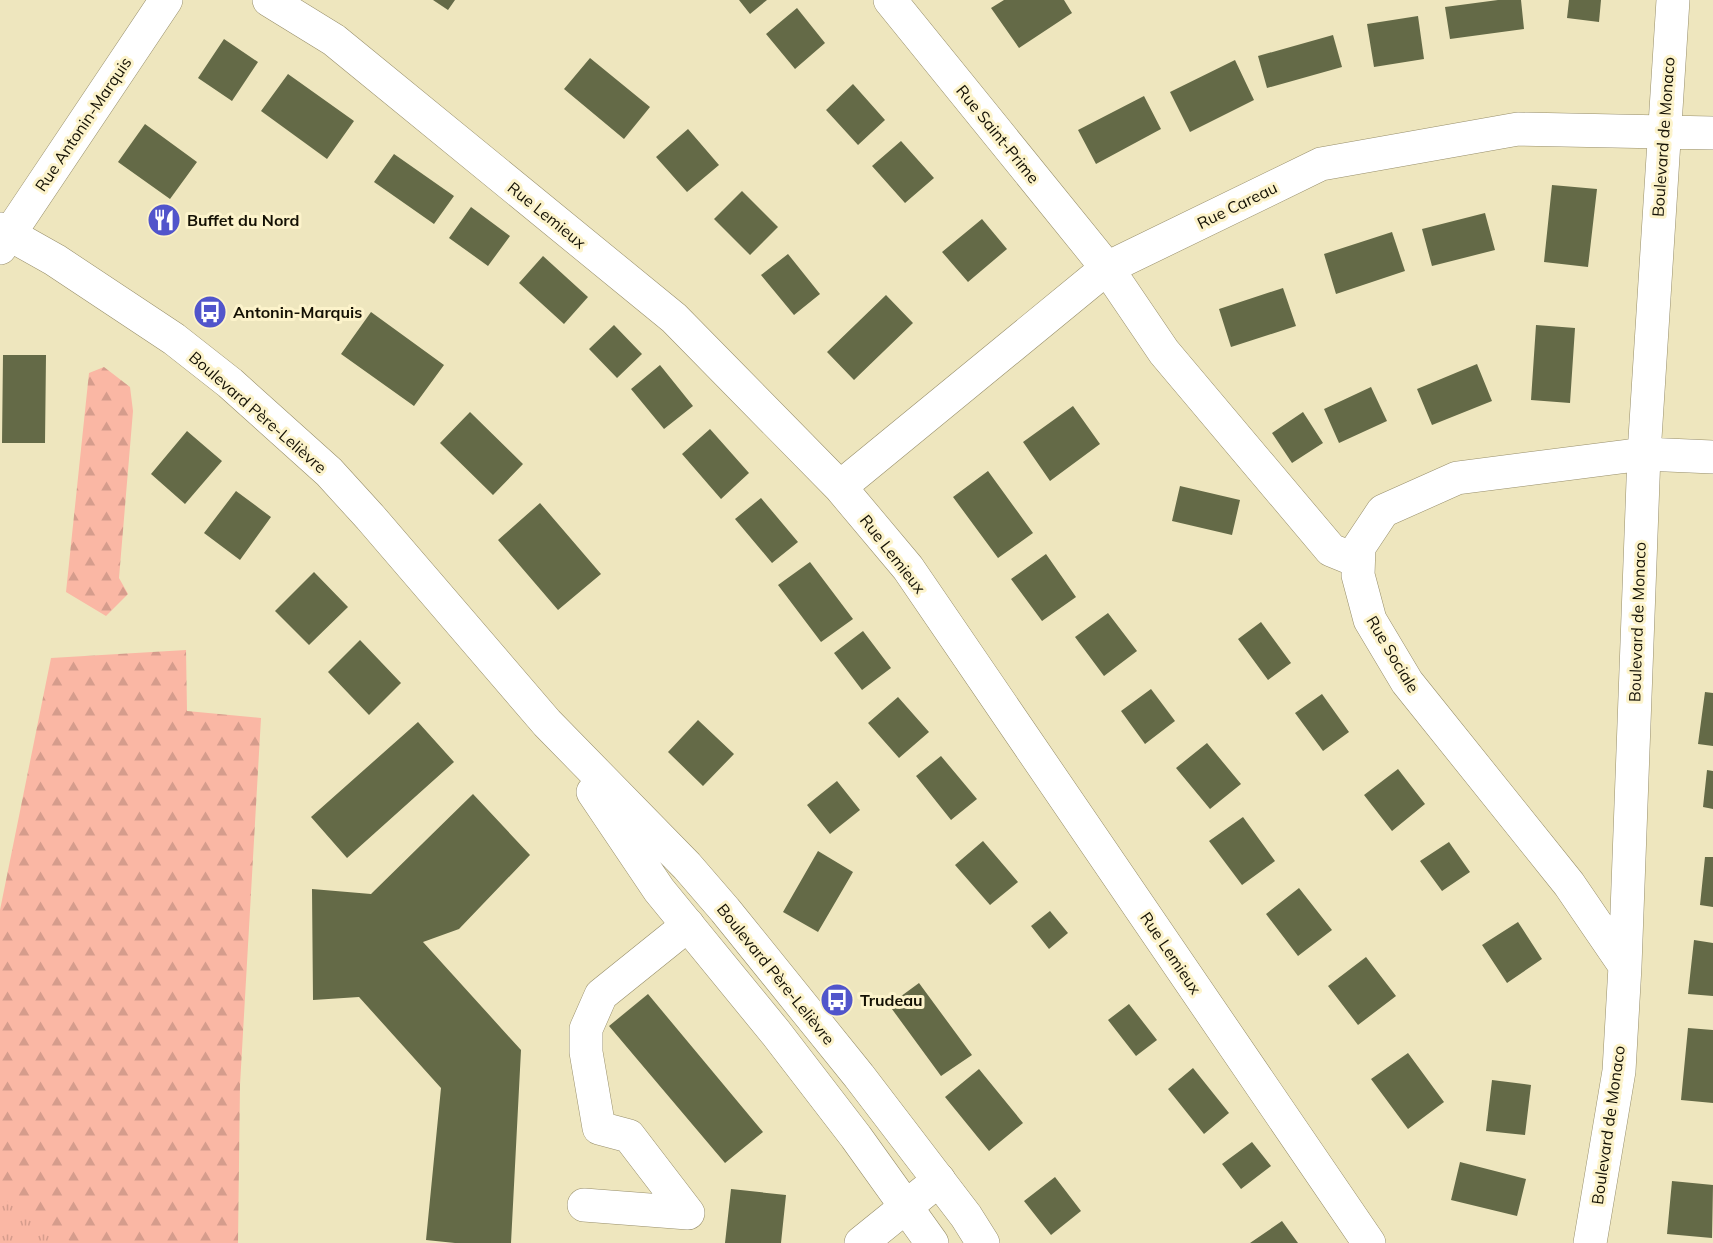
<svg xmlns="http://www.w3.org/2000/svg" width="1713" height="1243" font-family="Mulish,sans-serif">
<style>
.forest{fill:url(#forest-firs)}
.park{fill:url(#park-tufts)}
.building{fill:#646a47}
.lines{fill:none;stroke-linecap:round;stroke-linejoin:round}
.minor-casing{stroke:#978e6a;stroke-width:34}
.major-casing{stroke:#978e6a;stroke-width:34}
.minor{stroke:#fff;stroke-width:33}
.major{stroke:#fff;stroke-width:33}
.labels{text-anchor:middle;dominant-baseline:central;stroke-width:6;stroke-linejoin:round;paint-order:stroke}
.street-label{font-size:16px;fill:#141104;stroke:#fcf3cb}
.poi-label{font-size:16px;font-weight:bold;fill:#141104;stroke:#fcf3cb;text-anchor:start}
</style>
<defs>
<pattern id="forest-firs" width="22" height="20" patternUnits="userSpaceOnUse" patternTransform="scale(1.5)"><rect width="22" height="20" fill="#fab7a4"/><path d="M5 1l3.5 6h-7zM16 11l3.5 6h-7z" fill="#d59c8c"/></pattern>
<pattern id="park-tufts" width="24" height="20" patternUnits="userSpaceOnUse" patternTransform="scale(1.5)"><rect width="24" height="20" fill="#fab7a4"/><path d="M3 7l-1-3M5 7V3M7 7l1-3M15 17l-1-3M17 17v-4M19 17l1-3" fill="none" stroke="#d59c8c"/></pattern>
</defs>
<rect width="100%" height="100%" fill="#eee6be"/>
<path class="forest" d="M 104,367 L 130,387 L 133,411 L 119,578 L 128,594 L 106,616 L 66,592 L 89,373 Z
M 186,650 L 187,711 L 261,718 L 240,1085 L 238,1243 L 0,1243 L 0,910 L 51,658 Z"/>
<path class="park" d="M 0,1197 L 73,1243 L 0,1243 Z"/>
<path class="building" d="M 433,0 L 455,0 L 448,10 Z
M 739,0 L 767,0 L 750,14 Z
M 1004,0 L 1064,0 L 1072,13 L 1019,48 L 991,8 Z
M 1498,0 L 1521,0 L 1524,29 L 1450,39 L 1445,7 Z
M 1569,0 L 1601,0 L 1599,22 L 1567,18 Z
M 797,8 L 825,43 L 795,69 L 766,34 Z
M 1418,16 L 1424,59 L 1374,67 L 1367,24 Z
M 1333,35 L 1342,67 L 1267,88 L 1258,56 Z
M 224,39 L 258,62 L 232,101 L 198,78 Z
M 590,58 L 650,107 L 624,139 L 564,89 Z
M 1235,60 L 1254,100 L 1190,132 L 1170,92 Z
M 288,74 L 354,121 L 327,159 L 261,111 Z
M 853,84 L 885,120 L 858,145 L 826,110 Z
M 1144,96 L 1161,129 L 1096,164 L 1078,130 Z
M 145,124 L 197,162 L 170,199 L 118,162 Z
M 688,129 L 719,165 L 687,192 L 656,157 Z
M 901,141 L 934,178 L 905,203 L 872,166 Z
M 394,154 L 454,196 L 434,224 L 374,182 Z
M 1552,185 L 1597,189 L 1588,267 L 1544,262 Z
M 742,191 L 778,227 L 750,255 L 714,219 Z
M 471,207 L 510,236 L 488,266 L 449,238 Z
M 1485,213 L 1495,250 L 1432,266 L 1422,229 Z
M 982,219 L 1007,249 L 968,282 L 942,252 Z
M 1392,232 L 1405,271 L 1336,294 L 1324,254 Z
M 788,254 L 820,294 L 794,315 L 761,275 Z
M 543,256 L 588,297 L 564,324 L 519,283 Z
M 1283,288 L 1296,326 L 1231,347 L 1219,309 Z
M 886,295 L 913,323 L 854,380 L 827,352 Z
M 371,312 L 444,365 L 414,406 L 341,354 Z
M 614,325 L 642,354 L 617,378 L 589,349 Z
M 1536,325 L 1575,328 L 1570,403 L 1531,400 Z
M 3,355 L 46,355 L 45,443 L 2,443 Z
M 1477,364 L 1492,401 L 1432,425 L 1417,389 Z
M 660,365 L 693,406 L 664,429 L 631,389 Z
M 1371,387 L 1387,421 L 1339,443 L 1324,409 Z
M 1073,406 L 1100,444 L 1050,481 L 1023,442 Z
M 470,412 L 523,464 L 493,495 L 440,443 Z
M 1303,412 L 1323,443 L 1292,463 L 1272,433 Z
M 710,429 L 749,473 L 721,499 L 682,454 Z
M 187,431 L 222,461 L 185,504 L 151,474 Z
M 988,471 L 1033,533 L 998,558 L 953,497 Z
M 1180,486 L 1240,500 L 1232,535 L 1172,521 Z
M 236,491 L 271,517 L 240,560 L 204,533 Z
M 761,498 L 798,542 L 772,563 L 735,519 Z
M 540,503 L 601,574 L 558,610 L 498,540 Z
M 1046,554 L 1076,597 L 1042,621 L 1011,579 Z
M 810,562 L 853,619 L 821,642 L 778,585 Z
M 314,572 L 348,607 L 309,645 L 275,611 Z
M 1108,613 L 1137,651 L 1104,676 L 1075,637 Z
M 1261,622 L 1291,663 L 1268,680 L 1238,639 Z
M 863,631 L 891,668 L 862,690 L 834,653 Z
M 360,640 L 401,683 L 369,715 L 328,672 Z
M 1151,689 L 1175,721 L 1145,744 L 1121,711 Z
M 1705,692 L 1713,693 L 1713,746 L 1698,744 Z
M 1322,694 L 1349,732 L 1323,751 L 1295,713 Z
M 898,697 L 929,732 L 899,758 L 868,723 Z
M 698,720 L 734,754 L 703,786 L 668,752 Z
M 418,722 L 454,762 L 347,858 L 311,817 Z
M 1207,743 L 1241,784 L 1210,809 L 1176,768 Z
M 941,756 L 977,799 L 951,820 L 916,776 Z
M 1398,769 L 1425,804 L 1392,831 L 1364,795 Z
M 1707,770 L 1713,771 L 1713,809 L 1703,807 Z
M 837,781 L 860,810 L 830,834 L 807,805 Z
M 473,794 L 530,855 L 459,929 L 423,942 L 521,1050 L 511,1243 L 455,1243 L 426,1240 L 441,1088 L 359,997 L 313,1000 L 312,889 L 371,894 Z
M 1243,817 L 1275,861 L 1242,885 L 1209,841 Z
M 983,841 L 1018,882 L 990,905 L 955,865 Z
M 1449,842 L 1470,872 L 1442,891 L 1420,861 Z
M 818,851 L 853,872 L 818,932 L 783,912 Z
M 1705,857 L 1713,857 L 1713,907 L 1700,905 Z
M 1299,888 L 1332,930 L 1298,956 L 1266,914 Z
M 1050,911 L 1068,933 L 1049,949 L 1031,926 Z
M 1518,922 L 1542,959 L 1507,983 L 1482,945 Z
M 1694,940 L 1713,943 L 1713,996 L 1688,994 Z
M 1366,957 L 1396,996 L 1358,1025 L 1328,986 Z
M 919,983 L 972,1055 L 941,1076 L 889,1005 Z
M 648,994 L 763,1132 L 725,1163 L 609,1026 Z
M 1129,1004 L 1157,1040 L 1136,1056 L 1108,1020 Z
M 1688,1028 L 1713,1030 L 1713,1103 L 1681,1100 Z
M 1408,1053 L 1444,1102 L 1408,1129 L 1371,1079 Z
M 1193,1068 L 1229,1113 L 1204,1134 L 1168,1089 Z
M 979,1069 L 1023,1123 L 989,1151 L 945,1097 Z
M 1492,1080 L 1531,1085 L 1525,1135 L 1486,1131 Z
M 1252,1142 L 1271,1166 L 1241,1189 L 1222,1164 Z
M 1460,1162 L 1526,1179 L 1517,1216 L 1451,1200 Z
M 1055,1177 L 1081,1211 L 1051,1235 L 1024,1201 Z
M 1672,1181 L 1713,1185 L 1712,1238 L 1667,1234 Z
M 731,1189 L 786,1195 L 781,1243 L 725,1243 Z
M 1282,1221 L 1298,1243 L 1250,1243 Z"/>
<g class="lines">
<g class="minor-casing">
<path id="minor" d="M 269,0 L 334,40 L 674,318 L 840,487 L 908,568 L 1369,1243
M 890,0 L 1107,268 L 1164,352 L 1331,550 L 1358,561
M 0,248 L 166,0
M 840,487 L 1107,268 L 1321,164 L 1518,129 L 1713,133
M 1625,966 L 1569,884 L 1407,682 L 1370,620 L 1358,575 L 1359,547 L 1383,511 L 1457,478 L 1644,454 L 1713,457
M 584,1205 L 688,1213 L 629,1136 L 599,1128 L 586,1052 L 586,1029 L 601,995 L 688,925
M 861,1243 L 939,1180
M 1590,1243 L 1619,1071 L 1625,966 L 1644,454 L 1673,0"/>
</g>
<g class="major-casing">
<path id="major" d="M 0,229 L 55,260 L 174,339 L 230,383 L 329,472 L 370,517 L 547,723 L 687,866 L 725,910 L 859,1076 L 966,1216 L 983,1243
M 593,792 L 659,890 L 776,1033 L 856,1137 L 932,1243"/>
</g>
<use href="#minor" class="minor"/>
<use href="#major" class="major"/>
</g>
<defs>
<g id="restaurant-disc" transform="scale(1.725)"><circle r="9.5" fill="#5155cb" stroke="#fcf3cb"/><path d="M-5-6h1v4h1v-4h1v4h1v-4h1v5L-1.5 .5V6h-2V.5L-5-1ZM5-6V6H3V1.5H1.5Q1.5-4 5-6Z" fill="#fff"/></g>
<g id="bus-disc" transform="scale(1.725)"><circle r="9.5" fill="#5155cb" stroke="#fcf3cb"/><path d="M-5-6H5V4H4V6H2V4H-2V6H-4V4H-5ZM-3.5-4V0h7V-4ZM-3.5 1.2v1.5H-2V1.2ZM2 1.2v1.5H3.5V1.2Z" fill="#fff"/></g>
</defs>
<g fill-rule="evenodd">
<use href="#restaurant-disc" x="164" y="220"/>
<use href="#bus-disc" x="210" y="312"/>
<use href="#bus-disc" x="837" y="1000"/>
</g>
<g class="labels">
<g class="street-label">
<text transform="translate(83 124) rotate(-56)">Rue Antonin-Marquis</text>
<text transform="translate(998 134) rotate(51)">Rue Saint-Prime</text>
<text transform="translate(1663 137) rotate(-86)">Boulevard de Monaco</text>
<text transform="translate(1237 205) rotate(-26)">Rue Careau</text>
<text transform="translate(547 215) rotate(39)">Rue Lemieux</text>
<text transform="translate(258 412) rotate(41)">Boulevard Père-Lelièvre</text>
<text transform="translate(893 554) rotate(52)">Rue Lemieux</text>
<text transform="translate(1637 622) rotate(-88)">Boulevard de Monaco</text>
<text transform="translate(1393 654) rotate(59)">Rue Sociale</text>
<text transform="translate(1171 953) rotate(56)">Rue Lemieux</text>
<text transform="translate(776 974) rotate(51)">Boulevard Père-Lelièvre</text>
<text transform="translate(1608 1125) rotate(-82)">Boulevard de Monaco</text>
</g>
<g class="poi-label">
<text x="187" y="220">Buffet du Nord</text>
<text x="233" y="312">Antonin-Marquis</text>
<text x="860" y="1000">Trudeau</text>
</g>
</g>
</svg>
